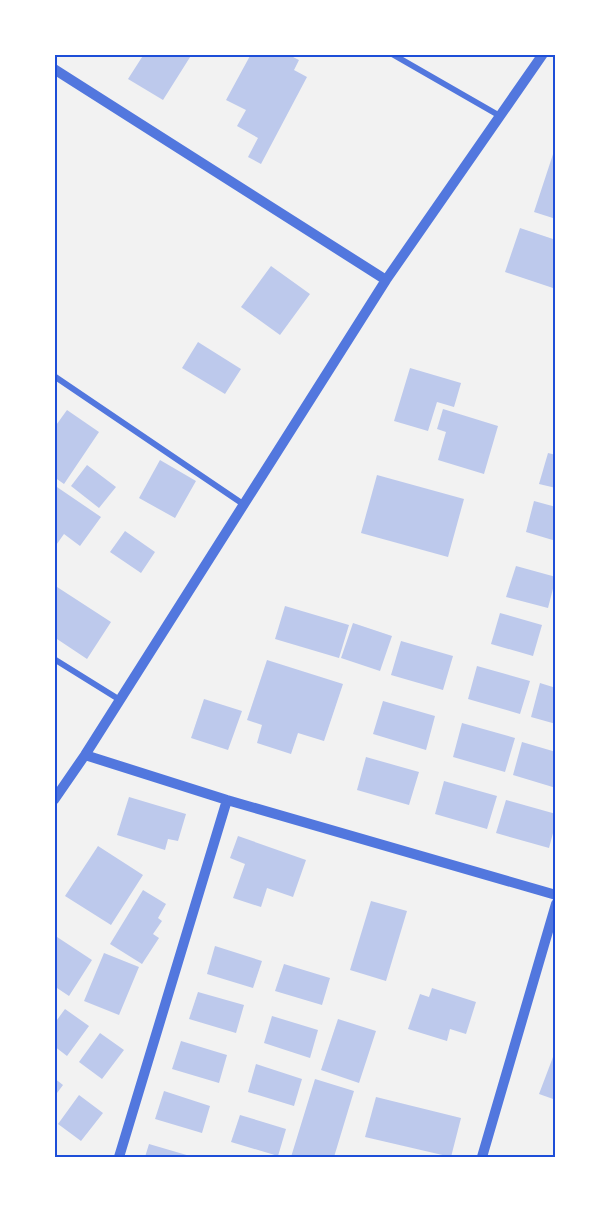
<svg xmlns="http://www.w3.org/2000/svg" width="610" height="1211" font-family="Barlow,sans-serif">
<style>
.building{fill:#bdc9ec}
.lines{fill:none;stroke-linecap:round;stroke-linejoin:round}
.minor{stroke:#5277de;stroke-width:6}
.tertiary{stroke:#5277de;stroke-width:10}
.neatline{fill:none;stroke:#1d4ed8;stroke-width:2}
</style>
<rect width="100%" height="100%" fill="#f2f2f2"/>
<path class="building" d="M 144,54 L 192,54 L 163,100 L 128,79 Z
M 251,54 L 295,54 L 293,57 L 299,60 L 294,70 L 307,77 L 261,164 L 248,157 L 258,138 L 237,126 L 246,110 L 226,100 Z
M 556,145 L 556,219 L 534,212 Z
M 520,228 L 556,240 L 556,289 L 505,272 Z
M 271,266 L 310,294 L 280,335 L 241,307 Z
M 198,342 L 241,369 L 225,394 L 182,368 Z
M 410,368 L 461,383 L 454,407 L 437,402 L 428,431 L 394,421 Z
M 443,409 L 498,426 L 484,474 L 438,460 L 446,432 L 437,429 Z
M 67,410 L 99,432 L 64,484 L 54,477 L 54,428 Z
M 548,453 L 556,455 L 556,488 L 539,484 Z
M 160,460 L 196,481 L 175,518 L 139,498 Z
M 87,465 L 116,487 L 99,508 L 71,486 Z
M 377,475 L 464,499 L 448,557 L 361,533 Z
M 54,485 L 101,517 L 80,546 L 64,534 L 54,548 Z
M 534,501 L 556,507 L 556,541 L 526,532 Z
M 125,531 L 155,552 L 141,573 L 110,552 Z
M 516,566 L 556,577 L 548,608 L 506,597 Z
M 54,585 L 111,622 L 87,659 L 54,637 Z
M 285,606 L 349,625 L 339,658 L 275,639 Z
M 500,613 L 542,625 L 533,656 L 491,644 Z
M 353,623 L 392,636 L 380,671 L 341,658 Z
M 401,641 L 453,656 L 443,690 L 391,675 Z
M 267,660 L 343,684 L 324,741 L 298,733 L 291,754 L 257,743 L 262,725 L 247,720 Z
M 477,666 L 530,681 L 520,714 L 468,699 Z
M 540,683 L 556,688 L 556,724 L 531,717 Z
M 204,699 L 242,711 L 228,750 L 191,738 Z
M 383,701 L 435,716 L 426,750 L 373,734 Z
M 462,723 L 515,738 L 505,772 L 453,757 Z
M 522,742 L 556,752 L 556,788 L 513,775 Z
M 366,757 L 419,772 L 409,805 L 357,790 Z
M 444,781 L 497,796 L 487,829 L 435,814 Z
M 129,797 L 186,814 L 178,841 L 168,839 L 165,850 L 117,835 Z
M 506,800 L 556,814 L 556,822 L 549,848 L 496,833 Z
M 238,836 L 306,860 L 293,897 L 267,888 L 261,907 L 233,898 L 245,864 L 230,858 Z
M 98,846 L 143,875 L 111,925 L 65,896 Z
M 143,890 L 166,904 L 158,918 L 162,921 L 153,934 L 159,938 L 142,964 L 110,944 Z
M 371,901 L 407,911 L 386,981 L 350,970 Z
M 54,935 L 92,960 L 69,996 L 54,986 Z
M 215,946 L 262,961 L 253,988 L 207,974 Z
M 104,953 L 139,967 L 119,1015 L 84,1001 Z
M 284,964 L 330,978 L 322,1005 L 275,991 Z
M 432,988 L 476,1002 L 466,1034 L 450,1029 L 447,1041 L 408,1029 L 420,994 L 429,997 Z
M 198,992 L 244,1005 L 236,1033 L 189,1019 Z
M 65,1009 L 89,1026 L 67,1056 L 54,1046 L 54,1024 Z
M 272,1016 L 318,1030 L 310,1058 L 264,1043 Z
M 338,1019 L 376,1031 L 359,1083 L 321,1070 Z
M 100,1033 L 124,1050 L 102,1079 L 79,1062 Z
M 181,1041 L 227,1055 L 219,1083 L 172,1069 Z
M 553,1057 L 556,1058 L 556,1100 L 539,1094 Z
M 256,1064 L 302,1079 L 294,1106 L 248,1092 Z
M 54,1078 L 63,1085 L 54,1097 Z
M 315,1079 L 354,1091 L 334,1157 L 291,1157 Z
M 164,1091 L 210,1106 L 202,1133 L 155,1119 Z
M 79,1095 L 103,1113 L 81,1141 L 58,1124 Z
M 376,1097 L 461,1118 L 451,1157 L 365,1137 Z
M 240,1115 L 286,1129 L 278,1156 L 231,1142 Z
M 149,1144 L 190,1156 L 190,1157 L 145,1157 Z"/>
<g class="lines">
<path class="minor" d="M 392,54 L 500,116
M 54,376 L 243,504
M 54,659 L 120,700"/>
<path class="tertiary" d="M 54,69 L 386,280
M 85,755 L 227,800 L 556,895
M 54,800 L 85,755 L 386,280 L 543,54
M 119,1157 L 227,800
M 482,1157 L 556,904"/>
</g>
<rect width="610" height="1211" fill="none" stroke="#ffffff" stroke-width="111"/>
<rect x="56" y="56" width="498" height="1100" class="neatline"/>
</svg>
